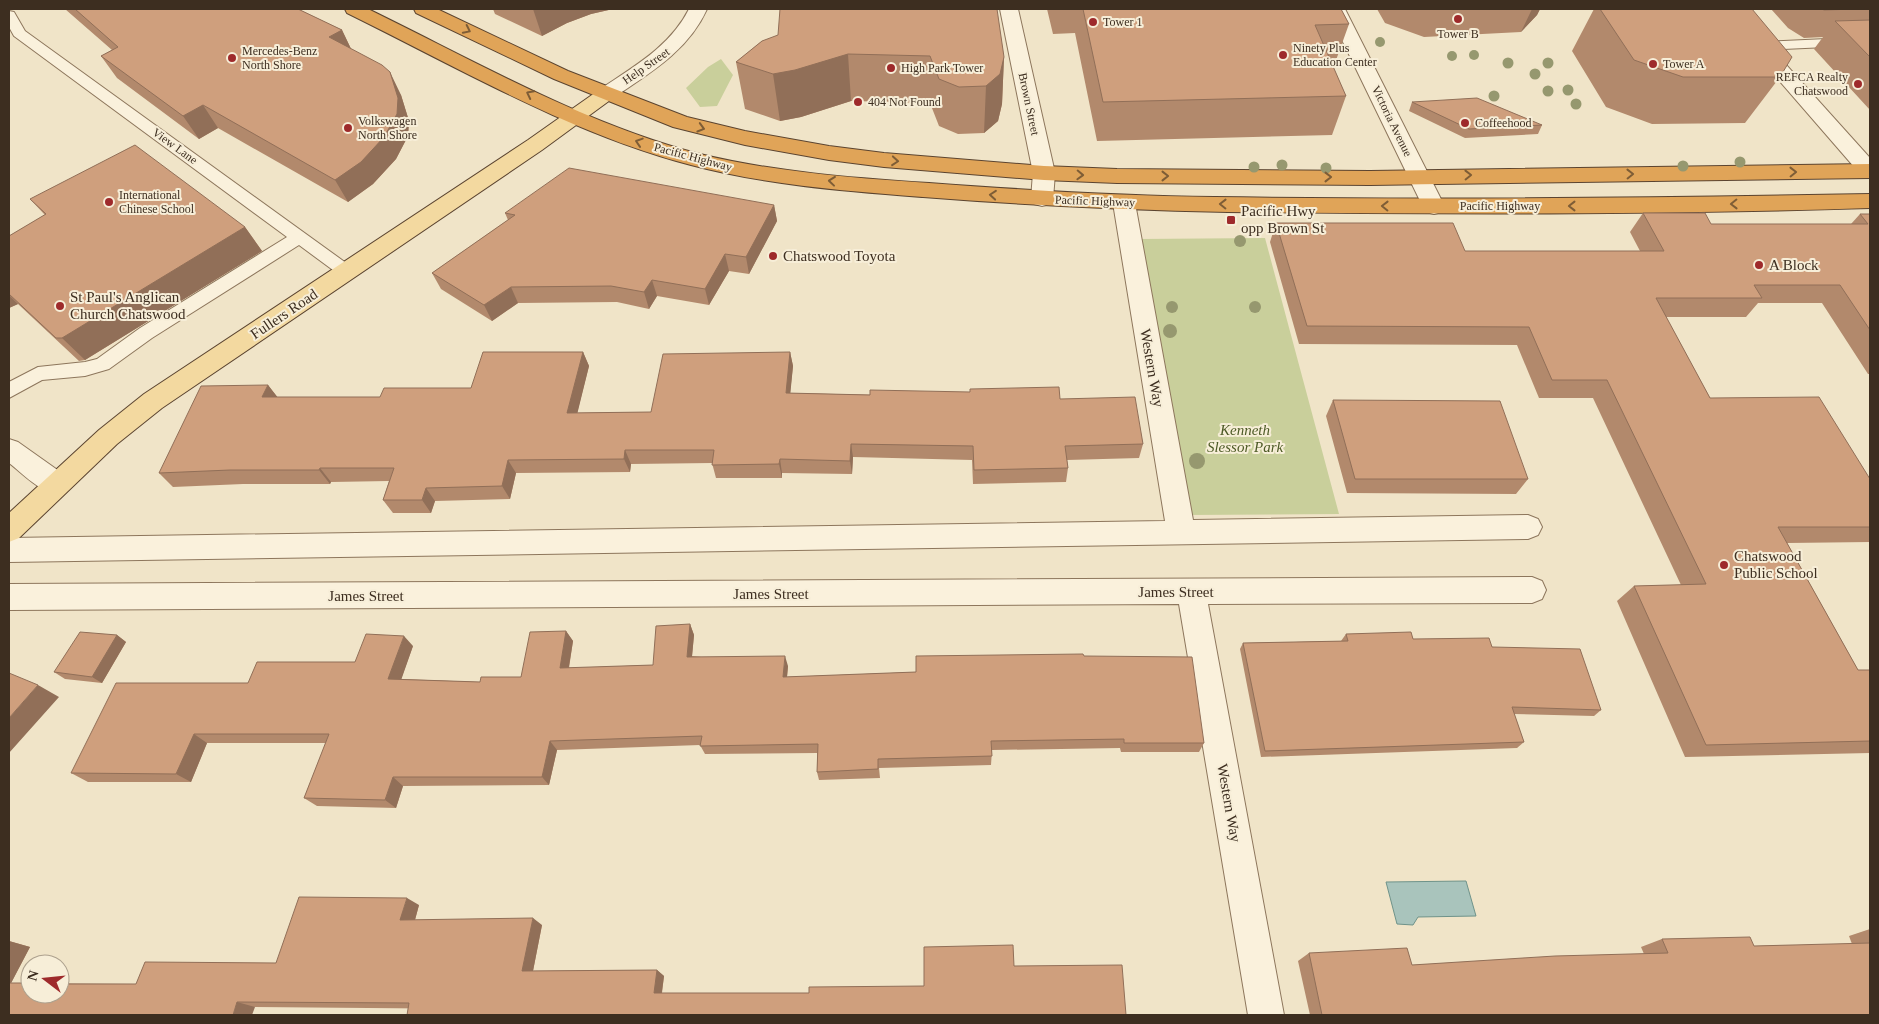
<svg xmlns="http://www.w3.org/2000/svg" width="1879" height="1024" font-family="'Times New Roman',serif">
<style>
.green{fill:#c9cf9b}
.water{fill:#a9c4bc;stroke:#6f938a}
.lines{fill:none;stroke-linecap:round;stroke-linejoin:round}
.lane-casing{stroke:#8d765c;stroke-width:2}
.street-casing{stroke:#8d765c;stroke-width:2}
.primary-casing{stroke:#5b4430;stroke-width:2}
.highway-casing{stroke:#5b4430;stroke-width:2}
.lane{fill:#faf1dc;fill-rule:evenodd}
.street{fill:#faf1dc;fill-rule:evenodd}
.primary{fill:#f3d9a0;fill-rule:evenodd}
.highway{fill:#e0a458;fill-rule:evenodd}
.tree{fill:#96986f}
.wall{fill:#b2896c}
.shaded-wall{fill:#916f58}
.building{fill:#cf9f7d;stroke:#916f58}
.oneway{stroke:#7e5d36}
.poi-dot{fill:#9e2a2b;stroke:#f7eed8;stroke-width:2}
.labels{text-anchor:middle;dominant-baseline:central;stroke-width:4;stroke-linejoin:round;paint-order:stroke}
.far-poi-label{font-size:12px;fill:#3d2e20;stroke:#f7eed8;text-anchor:start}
.far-street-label{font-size:12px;fill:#3d2e20;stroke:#f7eed8}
.poi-label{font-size:15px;fill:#3d2e20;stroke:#f7eed8;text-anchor:start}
.street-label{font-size:15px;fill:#3d2e20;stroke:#f7eed8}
.park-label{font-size:15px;font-style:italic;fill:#4d5a26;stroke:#f7eed8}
</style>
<rect width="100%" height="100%" fill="#f0e4c8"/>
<path class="green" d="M 721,59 L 733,75 L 717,106 L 700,107 L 686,88 L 708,67 Z
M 1265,238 L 1339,514 L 1186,515 L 1139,239 Z"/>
<path class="water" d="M 1466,881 L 1476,916 L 1418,917 L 1413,925 L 1397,924 L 1386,882 Z"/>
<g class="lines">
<g class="lane-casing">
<path id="lane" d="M 9,11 L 14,12 L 25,31 L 353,268 L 355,272 L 353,276 L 347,278 L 341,276 L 299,245 L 152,338 L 109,369 L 85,376 L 42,380 L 9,398 L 9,382 L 38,367 L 85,362 L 97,359 L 140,328 L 287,237 L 14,36 L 9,27 Z
M 1870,37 L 1870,45 L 1759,50 L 1752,46 L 1759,42 Z"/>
</g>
<g class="street-casing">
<path id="street" d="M 689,9 L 707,9 C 688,51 650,73 613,98 L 606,100 L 599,98 L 596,94 L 599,90 C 633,67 670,47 689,9 Z
M 1000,9 L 1018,9 L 1055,173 L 1053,199 L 1050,204 L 1042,206 L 1034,204 L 1031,199 L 1033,173 Z
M 1327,9 L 1345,9 L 1445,207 L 1442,212 L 1434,214 L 1426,212 L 1423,207 Z
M 1717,9 L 1736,9 L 1870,158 L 1870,178 L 1862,176 Z
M 1124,196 L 1132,198 L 1135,203 L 1193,520 L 1528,515 L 1538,519 L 1542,527 L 1538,535 L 1528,539 L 9,562 L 9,538 L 1165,521 L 1113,203 L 1116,198 Z
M 9,439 L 18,442 L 66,476 L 70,484 L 66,492 C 45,499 25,475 9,463 Z
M 1532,577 L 1542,581 L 1546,590 L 1542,599 L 1532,603 L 1208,604 L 1284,1015 L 1248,1015 L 1179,604 L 9,610 L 9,584 Z"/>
</g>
<g class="primary-casing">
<path id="primary" d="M 606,88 L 613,90 L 616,94 L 613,98 L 542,150 L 162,408 L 117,444 L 19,538 L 9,542 L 9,513 L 99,430 L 144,394 L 528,140 L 599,90 Z"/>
</g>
<g class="highway-casing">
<path id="highway" d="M 345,9 L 368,9 C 475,61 584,124 700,154 C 774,172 853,178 929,183 C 1024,190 1119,196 1214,197 C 1433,200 1651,198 1870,194 L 1870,208 C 1656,215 1442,214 1228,212 C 1126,210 1025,205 923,197 C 845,191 766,185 691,165 C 569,133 459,68 347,13 Z
M 414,9 L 437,9 L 568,71 L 687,117 L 745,131 L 829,146 L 884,153 L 1044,166 L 1117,169 L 1370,171 L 1870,164 L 1870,178 L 1370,185 L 1117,183 L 1044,180 L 884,167 L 829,160 L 745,145 L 673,127 L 554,79 L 416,13 Z"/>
</g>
<use href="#lane" class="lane"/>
<use href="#street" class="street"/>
<use href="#primary" class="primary"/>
<use href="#highway" class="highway"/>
</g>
<g class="tree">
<circle cx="1380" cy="42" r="5"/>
<circle cx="1474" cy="55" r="5"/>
<circle cx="1452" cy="56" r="5"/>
<circle cx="1508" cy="63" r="5.5"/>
<circle cx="1548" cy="63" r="5.5"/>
<circle cx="1535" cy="74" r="5.5"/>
<circle cx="1568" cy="90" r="5.5"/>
<circle cx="1548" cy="91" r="5.5"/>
<circle cx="1494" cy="96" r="5.5"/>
<circle cx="1576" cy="104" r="5.5"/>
<circle cx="1740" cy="162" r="5.5"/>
<circle cx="1282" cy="165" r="5.5"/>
<circle cx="1683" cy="166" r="5.5"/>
<circle cx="1254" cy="167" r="5.5"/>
<circle cx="1326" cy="168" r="5.5"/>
<circle cx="1240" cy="241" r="6"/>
<circle cx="1172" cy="307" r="6"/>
<circle cx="1255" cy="307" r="6"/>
<circle cx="1170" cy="331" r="7"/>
<circle cx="1197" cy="461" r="8"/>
</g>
<path class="wall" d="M 65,9 L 298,9 L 342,30 L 351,49 L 401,95 L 409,121 L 408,136 L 396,159 L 373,184 L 348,202 L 218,128 L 199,139 L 117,78 L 101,56 L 112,50 Z
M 493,9 L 613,9 L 591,14 L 567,23 L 542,36 L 495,14 Z
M 1047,9 L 1341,9 L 1349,24 L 1335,63 L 1331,63 L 1346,96 L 1332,135 L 1097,141 L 1075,33 L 1053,34 Z
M 1377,9 L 1540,9 L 1537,15 L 1521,32 L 1424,37 L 1385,23 Z
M 1594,9 L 1752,9 L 1780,77 L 1745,123 L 1652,124 L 1606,107 L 1572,51 Z
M 1771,9 L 1870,9 L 1870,110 L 1814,49 L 1823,37 L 1804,38 L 1788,28 Z
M 762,41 L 1004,57 L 1002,104 L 998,121 L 984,133 L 958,134 L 939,126 L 930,103 L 851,101 L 801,117 L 780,121 L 745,109 L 736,62 Z
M 1412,102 L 1542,125 L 1538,134 L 1465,138 L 1409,111 Z
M 30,199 L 245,227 L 262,251 L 85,360 L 79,361 L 18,304 L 9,308 L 9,236 L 45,215 Z
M 774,205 L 777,221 L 749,274 L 729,271 L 709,305 L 657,296 L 649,309 L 617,302 L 518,303 L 492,321 L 441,289 L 432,273 L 508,220 L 505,213 Z
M 1643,213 L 1711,224 L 1851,224 L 1860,214 L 1870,214 L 1870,374 L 1868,374 L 1822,303 L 1758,303 L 1746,317 L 1666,317 L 1710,398 L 1870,479 L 1870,542 L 1787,543 L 1858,670 L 1870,670 L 1870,753 L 1685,757 L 1617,601 L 1634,586 L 1681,585 L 1593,398 L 1539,398 L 1517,345 L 1299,344 L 1270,242 L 1276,223 L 1465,251 L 1640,251 L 1630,232 Z
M 583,352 L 589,366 L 577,413 L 651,412 L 790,352 L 793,366 L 790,393 L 1060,399 L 1143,444 L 1139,458 L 1067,460 L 1068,468 L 1066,482 L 973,484 L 972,460 L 853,457 L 852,474 L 782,473 L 782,478 L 716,478 L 712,463 L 631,464 L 630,472 L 516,473 L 510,499 L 435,501 L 431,513 L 393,513 L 383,500 L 389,481 L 331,482 L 330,484 L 243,484 L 173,487 L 159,473 L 268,385 L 277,397 L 380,397 L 471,388 Z
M 1333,400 L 1528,479 L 1516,494 L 1347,493 L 1326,416 Z
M 690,624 L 694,635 L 692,656 L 788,666 L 787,677 L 916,672 L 1084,656 L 1204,743 L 1199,752 L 1121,752 L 1120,748 L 992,750 L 991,765 L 879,768 L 880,778 L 819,780 L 817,772 L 817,753 L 705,754 L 700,745 L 557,750 L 549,785 L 403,786 L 396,808 L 317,806 L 304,798 L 326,743 L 207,743 L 191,782 L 88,782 L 71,773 L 248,683 L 355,662 L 413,646 L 401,679 L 480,682 L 521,677 L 566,631 L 573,641 L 569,668 L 653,665 Z
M 1346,634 L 1413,639 L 1492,647 L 1601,710 L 1594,716 L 1514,714 L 1524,742 L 1517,748 L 1261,757 L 1240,649 L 1243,643 L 1341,641 Z
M 117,635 L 126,642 L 102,683 L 65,679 L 54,672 Z
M 419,905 L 415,920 L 542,925 L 533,971 L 657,970 L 664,976 L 662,993 L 809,993 L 924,986 L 1014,966 L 1126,1015 L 255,1007 L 9,1015 L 9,941 L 30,947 L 11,983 L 136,984 L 276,963 Z
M 1870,929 L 1870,1015 L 1310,1015 L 1298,961 L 1309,953 L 1412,965 L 1644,954 L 1641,947 L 1662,939 L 1754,946 L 1852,944 L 1849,936 Z"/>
<path class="shaded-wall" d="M 533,9 L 613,9 L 591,14 L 567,23 L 542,36 Z
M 1532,9 L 1540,9 L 1537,15 L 1521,32 Z
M 342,30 L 353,53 L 329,37 Z
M 848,54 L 851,101 L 801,117 L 780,121 L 773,74 Z
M 1004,57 L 1002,104 L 998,121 L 984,133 L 986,86 Z
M 390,72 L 401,95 L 409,121 L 408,136 L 396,159 L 373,184 L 348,202 L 335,180 Z
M 203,105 L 218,128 L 199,139 L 183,116 Z
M 774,205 L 777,221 L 749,274 L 746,257 Z
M 245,227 L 262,251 L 85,360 L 62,338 Z
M 725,254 L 729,271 L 709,305 L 705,289 Z
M 652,280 L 657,296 L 649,309 L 644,292 Z
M 511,287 L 518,303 L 492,321 L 484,305 Z
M 9,295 L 18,304 L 9,308 Z
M 583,352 L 589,366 L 574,427 L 567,413 Z
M 790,352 L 793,366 L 789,407 L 786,393 Z
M 268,385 L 279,399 L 262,397 Z
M 851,444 L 853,457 L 852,474 L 850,461 Z
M 625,450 L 631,464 L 630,472 L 624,459 Z
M 780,459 L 782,473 L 782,478 L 779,464 Z
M 508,460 L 516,473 L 510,499 L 502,486 Z
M 320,468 L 331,482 L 330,484 L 319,470 Z
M 426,488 L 435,501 L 431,513 L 422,500 Z
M 690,624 L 694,635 L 691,667 L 687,657 Z
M 566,631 L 573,641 L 567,678 L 560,668 Z
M 117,635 L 126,642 L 102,683 L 92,677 Z
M 404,636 L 413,646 L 398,689 L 388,679 Z
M 785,656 L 788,666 L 786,687 L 783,677 Z
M 38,685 L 59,697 L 9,753 L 9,718 Z
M 194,734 L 207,743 L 191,782 L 176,774 Z
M 550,741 L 557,750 L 549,785 L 542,777 Z
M 393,777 L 403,786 L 396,808 L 385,800 Z
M 407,898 L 419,905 L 413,927 L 400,920 Z
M 533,918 L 542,925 L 532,976 L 522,971 Z
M 9,941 L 30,947 L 9,987 Z
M 657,970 L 664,976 L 661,998 L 654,993 Z
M 237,1002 L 255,1007 L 252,1015 L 233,1015 Z"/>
<path class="building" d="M 75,9 L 298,9 L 342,30 L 329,37 L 382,65 L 390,72 L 398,98 L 397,114 L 384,137 L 361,162 L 335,180 L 203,105 L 183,116 L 101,56 L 118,47 Z
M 780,9 L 997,9 L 1004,57 L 1000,74 L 986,86 L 959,87 L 939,79 L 930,56 L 848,54 L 795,70 L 773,74 L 736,62 L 762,41 L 778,35 Z
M 1083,9 L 1341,9 L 1349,24 L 1315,25 L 1346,96 L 1103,102 Z
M 1600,9 L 1752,9 L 1792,57 L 1780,77 L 1683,77 L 1634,60 Z
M 1822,9 L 1857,9 L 1824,10 Z
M 1870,20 L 1870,57 L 1835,21 Z
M 1477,98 L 1542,125 L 1469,129 L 1412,102 Z
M 135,145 L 245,227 L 62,338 L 56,338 L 9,294 L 9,236 L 46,214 L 30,199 Z
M 569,168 L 774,205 L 746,257 L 725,254 L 705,289 L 652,280 L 644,292 L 611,286 L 511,287 L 484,305 L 432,273 L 515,215 L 505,213 Z
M 1643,213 L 1705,213 L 1711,224 L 1868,224 L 1860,214 L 1870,214 L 1870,330 L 1840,285 L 1754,285 L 1762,298 L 1656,298 L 1710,398 L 1819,397 L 1870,479 L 1870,527 L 1778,527 L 1858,670 L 1870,670 L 1870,741 L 1706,745 L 1634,586 L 1706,584 L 1607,380 L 1552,380 L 1529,327 L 1307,326 L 1276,223 L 1453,223 L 1465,251 L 1664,251 Z
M 483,352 L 583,352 L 567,413 L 651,412 L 663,354 L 790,352 L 786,393 L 870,395 L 870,390 L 970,392 L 970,389 L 1059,387 L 1060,399 L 1135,397 L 1143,444 L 1065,446 L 1068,468 L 974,470 L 973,446 L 851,444 L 850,461 L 780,459 L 779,464 L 712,465 L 714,450 L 625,450 L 624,459 L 508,460 L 502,486 L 426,488 L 422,500 L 383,500 L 394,468 L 320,468 L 319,470 L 230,470 L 159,473 L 201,386 L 268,385 L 262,397 L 380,397 L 384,388 L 471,388 Z
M 1333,400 L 1500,401 L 1528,479 L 1355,479 Z
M 690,624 L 687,657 L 785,656 L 783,677 L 916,672 L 916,656 L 1083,654 L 1084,656 L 1192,657 L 1204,743 L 1124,743 L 1124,739 L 991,741 L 992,756 L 878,759 L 878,769 L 817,772 L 818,744 L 700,746 L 702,736 L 550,741 L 542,777 L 393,777 L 385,800 L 304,798 L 329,734 L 194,734 L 176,774 L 71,773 L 116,683 L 248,683 L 257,662 L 355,662 L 366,634 L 404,636 L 388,679 L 480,682 L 481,677 L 521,677 L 530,632 L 566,631 L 560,668 L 653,665 L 656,626 Z
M 80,632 L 117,635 L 92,677 L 54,672 Z
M 1411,632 L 1413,639 L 1489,638 L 1492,647 L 1580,649 L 1601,710 L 1512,707 L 1524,742 L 1265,751 L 1243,643 L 1348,641 L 1346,634 Z
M 9,673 L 38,685 L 9,718 Z
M 299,897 L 407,898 L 400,920 L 533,918 L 522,971 L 657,970 L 654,993 L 809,993 L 809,987 L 924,986 L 924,947 L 1013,945 L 1014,966 L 1122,965 L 1126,1015 L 407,1015 L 409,1003 L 237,1002 L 233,1015 L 9,1015 L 9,983 L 30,983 L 30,994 L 60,994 L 60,984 L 136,984 L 145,962 L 276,963 Z
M 1750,937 L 1754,946 L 1870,943 L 1870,1015 L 1322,1015 L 1309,953 L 1407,948 L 1412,965 L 1555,956 L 1668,953 L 1662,939 Z"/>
<defs><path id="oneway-chevron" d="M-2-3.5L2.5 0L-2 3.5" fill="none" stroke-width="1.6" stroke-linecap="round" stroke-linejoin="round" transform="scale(1.25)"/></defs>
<g class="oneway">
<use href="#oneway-chevron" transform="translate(467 30) rotate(26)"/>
<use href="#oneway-chevron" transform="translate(530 94) rotate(-153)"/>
<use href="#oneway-chevron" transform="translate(701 128) rotate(16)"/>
<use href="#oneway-chevron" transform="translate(639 142) rotate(-162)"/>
<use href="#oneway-chevron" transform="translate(895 161) rotate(5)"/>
<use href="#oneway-chevron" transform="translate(1793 172) rotate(-1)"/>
<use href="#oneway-chevron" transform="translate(1630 174) rotate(-1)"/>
<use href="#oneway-chevron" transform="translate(1080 175) rotate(2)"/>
<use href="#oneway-chevron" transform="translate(1468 175) rotate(-1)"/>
<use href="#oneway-chevron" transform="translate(1165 176)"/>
<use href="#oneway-chevron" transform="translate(1328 177)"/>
<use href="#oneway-chevron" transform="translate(832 181) rotate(-174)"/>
<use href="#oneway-chevron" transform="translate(993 195) rotate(-175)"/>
<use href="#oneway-chevron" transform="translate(1223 204) rotate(-179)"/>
<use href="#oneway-chevron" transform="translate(1734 204) rotate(179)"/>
<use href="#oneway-chevron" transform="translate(1385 206) rotate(-179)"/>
<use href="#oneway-chevron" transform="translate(1572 206) rotate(-180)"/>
</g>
<g class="poi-dot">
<circle cx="1458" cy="19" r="5"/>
<circle cx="1093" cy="22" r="5"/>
<circle cx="1283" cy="55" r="5"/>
<circle cx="232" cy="58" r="5"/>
<circle cx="1653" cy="64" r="5"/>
<circle cx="891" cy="68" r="5"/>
<circle cx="1858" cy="84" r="5"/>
<circle cx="858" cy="102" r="5"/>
<circle cx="1465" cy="123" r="5"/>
<circle cx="348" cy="128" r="5"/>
<circle cx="109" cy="202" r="5"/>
<rect x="1226" y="215" width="10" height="10" rx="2.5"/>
<circle cx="773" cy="256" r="5"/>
<circle cx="1759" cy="265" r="5"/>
<circle cx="60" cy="306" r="5"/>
<circle cx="1724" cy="565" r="5"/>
</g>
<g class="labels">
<g class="far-poi-label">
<text x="1103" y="22">Tower 1</text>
<text x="1458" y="34" text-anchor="middle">Tower B</text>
<text x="1293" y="48">Ninety Plus<tspan x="1293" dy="14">Education Center</tspan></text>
<text x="242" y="51">Mercedes-Benz<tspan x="242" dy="14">North Shore</tspan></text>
<text x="1663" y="64">Tower A</text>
<text x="901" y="68">High Park Tower</text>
<text x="1848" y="77" text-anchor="end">REFCA Realty<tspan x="1848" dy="14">Chatswood</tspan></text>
<text x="868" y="102">404 Not Found</text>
<text x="358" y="121">Volkswagen<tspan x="358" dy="14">North Shore</tspan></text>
<text x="1475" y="123">Coffeehood</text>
<text x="119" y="195">International<tspan x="119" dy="14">Chinese School</tspan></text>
</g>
<g class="far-street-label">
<text transform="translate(646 66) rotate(-35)">Help Street</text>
<text transform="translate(1029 104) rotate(78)">Brown Street</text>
<text transform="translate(1392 121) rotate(64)">Victoria Avenue</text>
<text transform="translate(175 146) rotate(36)">View Lane</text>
<text transform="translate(693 157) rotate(15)">Pacific Highway</text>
<text transform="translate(1095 201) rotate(2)">Pacific Highway</text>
<text x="1500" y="206">Pacific Highway</text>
</g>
<g class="poi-label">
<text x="1241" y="211">Pacific Hwy<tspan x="1241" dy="17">opp Brown St</tspan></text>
<text x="783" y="256">Chatswood Toyota</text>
<text x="1769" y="265">A Block</text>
<text x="70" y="297">St Paul's Anglican<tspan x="70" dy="17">Church Chatswood</tspan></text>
<text x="1734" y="556">Chatswood<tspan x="1734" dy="17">Public School</tspan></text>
</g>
<g class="street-label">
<text transform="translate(284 314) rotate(-34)">Fullers Road</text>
<text transform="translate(1152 368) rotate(80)">Western Way</text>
<text x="1176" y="592">James Street</text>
<text x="771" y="594">James Street</text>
<text x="366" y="596">James Street</text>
<text transform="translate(1229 803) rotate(80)">Western Way</text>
</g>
<g class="park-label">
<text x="1245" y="430">Kenneth<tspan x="1245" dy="17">Slessor Park</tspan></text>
</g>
</g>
<rect width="1879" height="1024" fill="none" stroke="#3d2e20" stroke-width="20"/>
<g transform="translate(45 979) rotate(286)"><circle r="24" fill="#f7eed8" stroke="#ada18e"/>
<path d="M0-4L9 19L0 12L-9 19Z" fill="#9e2a2b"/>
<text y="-8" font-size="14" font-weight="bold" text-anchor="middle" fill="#3d2e20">N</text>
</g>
</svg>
